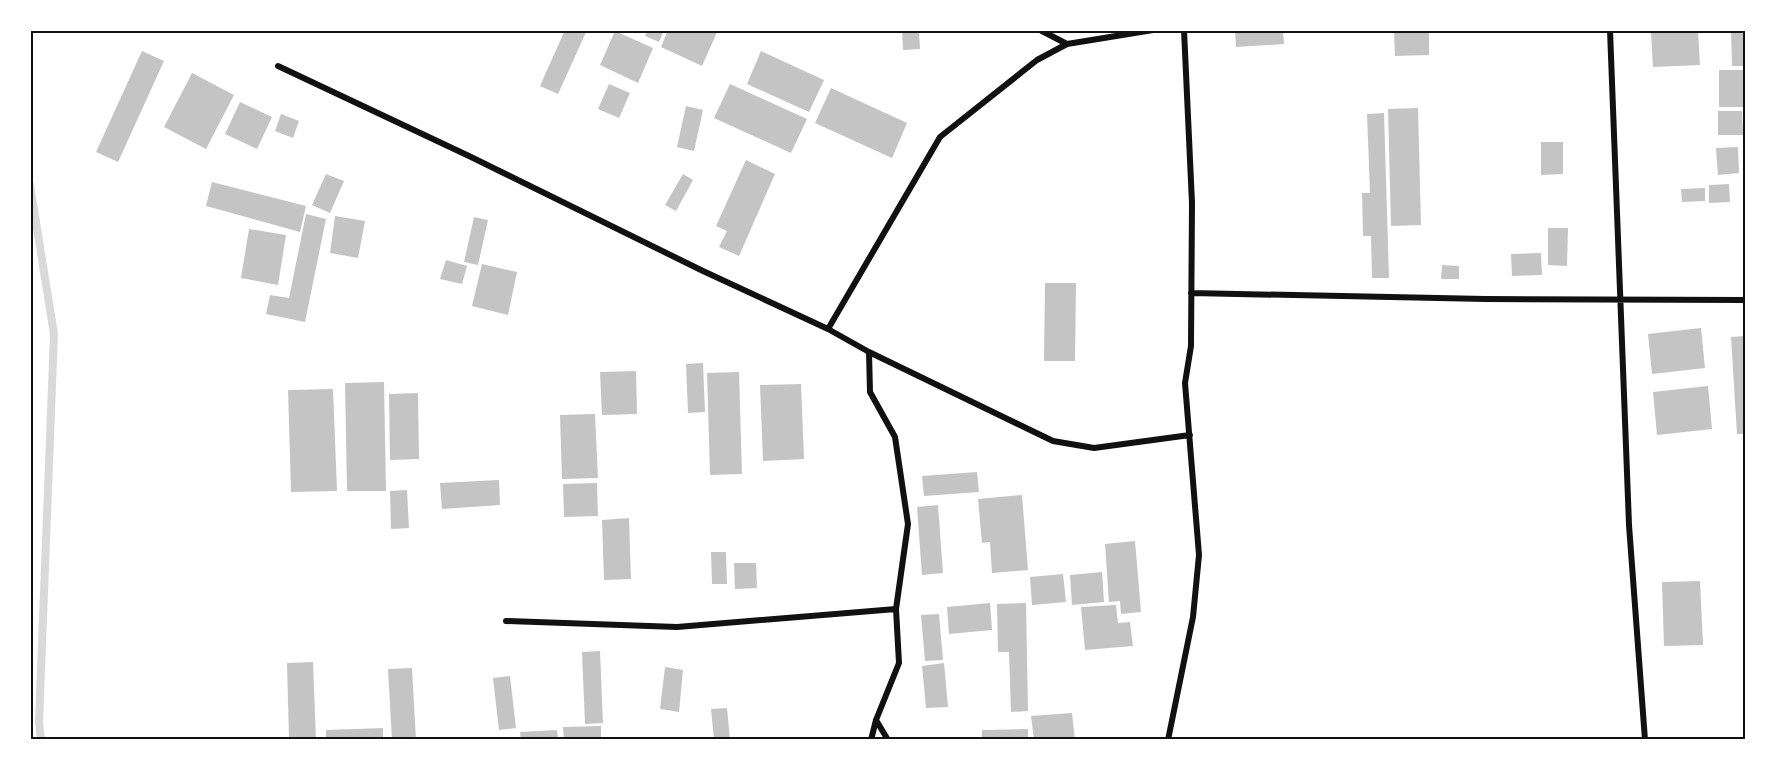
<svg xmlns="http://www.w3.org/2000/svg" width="1775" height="770" font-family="Figtree,sans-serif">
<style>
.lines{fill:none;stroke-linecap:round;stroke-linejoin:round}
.stream{stroke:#d9d9d9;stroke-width:8}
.building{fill:#c4c4c4}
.minor{stroke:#111;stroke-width:6}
.neatline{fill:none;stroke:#111;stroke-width:2}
</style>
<rect width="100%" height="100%" fill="#fff"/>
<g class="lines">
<path class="stream" d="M 30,185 L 54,334 L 39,722 L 41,740"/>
</g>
<path class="building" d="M 565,30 L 587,30 L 558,94 L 540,86 Z
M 648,30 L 664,30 L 659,42 L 645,36 Z
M 668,30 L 718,30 L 702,66 L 661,47 Z
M 902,30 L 919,30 L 920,49 L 903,50 Z
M 1235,30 L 1283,30 L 1284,44 L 1236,47 Z
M 1394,30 L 1429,30 L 1429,55 L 1395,56 Z
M 1731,30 L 1745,30 L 1745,66 L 1732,66 Z
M 615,31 L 653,48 L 638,83 L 600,65 Z
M 1698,31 L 1700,65 L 1653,67 L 1651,33 Z
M 142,51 L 164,61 L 118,162 L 96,152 Z
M 761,51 L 824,80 L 809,112 L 747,84 Z
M 1719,70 L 1745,70 L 1745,107 L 1719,107 Z
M 192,73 L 234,95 L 206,149 L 164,127 Z
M 609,84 L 630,93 L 619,118 L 598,109 Z
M 730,84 L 807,119 L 791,153 L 714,118 Z
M 831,88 L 907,123 L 892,158 L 815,123 Z
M 240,102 L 272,117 L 257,149 L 225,134 Z
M 686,106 L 703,110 L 694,151 L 677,147 Z
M 1418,108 L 1421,225 L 1391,226 L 1388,109 Z
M 1718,111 L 1742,111 L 1743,135 L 1718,135 Z
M 1384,113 L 1389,278 L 1372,278 L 1371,236 L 1363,236 L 1362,193 L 1370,193 L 1367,114 Z
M 281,114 L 299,121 L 293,138 L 275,131 Z
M 1541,142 L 1563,142 L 1563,174 L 1541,175 Z
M 1738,147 L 1739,173 L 1718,175 L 1716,148 Z
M 746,160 L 775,174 L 739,256 L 719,247 L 727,231 L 716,226 Z
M 326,174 L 344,181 L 330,213 L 312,205 Z
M 683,174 L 693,180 L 676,211 L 665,205 Z
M 212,182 L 306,206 L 300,232 L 206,206 Z
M 1729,184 L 1730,202 L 1709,203 L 1709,185 Z
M 1705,188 L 1705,201 L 1682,202 L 1681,189 Z
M 306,214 L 326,219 L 305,322 L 266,314 L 270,295 L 289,298 Z
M 335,216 L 365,221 L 358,258 L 330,253 Z
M 474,217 L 488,220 L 478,265 L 464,262 Z
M 1548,228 L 1568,228 L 1567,266 L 1548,265 Z
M 249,229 L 286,235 L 278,285 L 241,278 Z
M 1541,253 L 1542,275 L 1512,276 L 1511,254 Z
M 446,260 L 467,266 L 462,284 L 440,279 Z
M 482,264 L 517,272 L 508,315 L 472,306 Z
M 1442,265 L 1459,266 L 1459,279 L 1441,279 Z
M 1045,283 L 1076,283 L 1075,361 L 1044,361 Z
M 1701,328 L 1705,368 L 1652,374 L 1648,334 Z
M 1745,336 L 1745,434 L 1737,434 L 1731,337 Z
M 703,363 L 705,412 L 688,413 L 686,364 Z
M 636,371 L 637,414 L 602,415 L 600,372 Z
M 739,372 L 742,474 L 710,475 L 707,373 Z
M 384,382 L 386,491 L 347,491 L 345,383 Z
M 801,384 L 804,459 L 763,461 L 760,385 Z
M 1708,386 L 1712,429 L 1657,435 L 1653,392 Z
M 333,389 L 337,491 L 291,492 L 288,390 Z
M 418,393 L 419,459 L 390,460 L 389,394 Z
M 595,414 L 598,478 L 562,479 L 560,415 Z
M 977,472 L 979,492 L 924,496 L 922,476 Z
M 499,480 L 500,505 L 442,509 L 440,483 Z
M 597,483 L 598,516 L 564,517 L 563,484 Z
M 407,490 L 409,528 L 391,529 L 390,491 Z
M 1022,495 L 1028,570 L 992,573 L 990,542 L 982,543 L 978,499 Z
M 938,505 L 943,573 L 922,575 L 917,507 Z
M 629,518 L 631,579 L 604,580 L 602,520 Z
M 1135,541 L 1141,612 L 1121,614 L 1120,601 L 1109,602 L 1105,544 Z
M 711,552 L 726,552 L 727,584 L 712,584 Z
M 734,563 L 756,563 L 757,588 L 735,589 Z
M 1102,572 L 1104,602 L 1072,605 L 1070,575 Z
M 1063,574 L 1066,602 L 1032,605 L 1030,577 Z
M 1700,581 L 1703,645 L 1664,646 L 1662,582 Z
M 990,603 L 992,630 L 949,634 L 947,607 Z
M 1026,603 L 1028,711 L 1011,712 L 1009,652 L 998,652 L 997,604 Z
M 1116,605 L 1118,623 L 1130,622 L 1133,646 L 1085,650 L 1081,607 Z
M 939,614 L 943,660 L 925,661 L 921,615 Z
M 600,651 L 603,723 L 585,724 L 582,652 Z
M 313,662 L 316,740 L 289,740 L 287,663 Z
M 944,663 L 948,707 L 926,708 L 922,666 Z
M 665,667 L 683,670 L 679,712 L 660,709 Z
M 412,668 L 416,740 L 392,740 L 388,669 Z
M 510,676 L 516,728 L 499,730 L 493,678 Z
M 727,708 L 730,740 L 714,740 L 711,709 Z
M 1072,713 L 1075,740 L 1034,740 L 1031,716 Z
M 601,726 L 601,740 L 564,740 L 563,727 Z
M 383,728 L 383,740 L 326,740 L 326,730 Z
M 1028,729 L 1028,740 L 982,740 L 982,730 Z
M 557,730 L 558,740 L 521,740 L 520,732 Z"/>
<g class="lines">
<path class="minor" d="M 1040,30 L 1067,44 L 1153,30
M 1610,30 L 1629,525 L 1645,740
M 278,66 L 469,156 L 703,271 L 828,329 L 869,352 L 1053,441 L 1094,448 L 1190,435
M 1191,293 L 1486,299 L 1745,300
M 828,329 L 940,137 L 1037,60 L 1067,44
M 869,352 L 870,392 L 895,437 L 908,524 L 896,609 L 899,663 L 876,720 L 871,740
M 506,621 L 677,627 L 896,609
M 876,720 L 888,740
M 1168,740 L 1193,617 L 1199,555 L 1185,383 L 1191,346 L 1192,203 L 1184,30"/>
</g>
<rect width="1775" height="770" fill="none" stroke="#ffffff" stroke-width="63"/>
<rect x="32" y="32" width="1712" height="706" class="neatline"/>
</svg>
